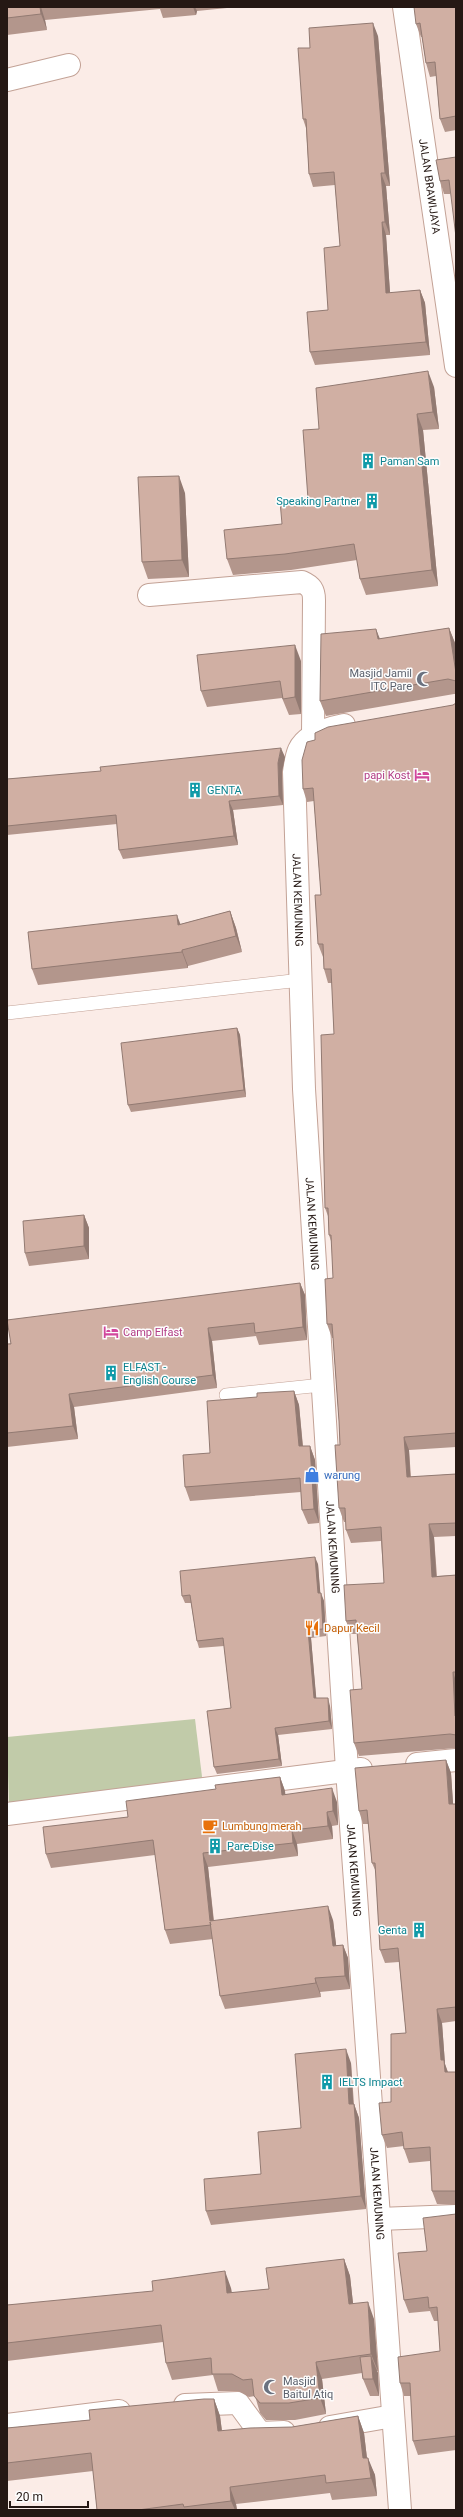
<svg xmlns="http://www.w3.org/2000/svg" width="463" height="2517" font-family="Roboto,sans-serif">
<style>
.green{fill:#c1cba9}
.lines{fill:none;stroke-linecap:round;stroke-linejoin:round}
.service-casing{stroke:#c3a296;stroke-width:14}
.minor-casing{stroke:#c3a296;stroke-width:24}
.secondary-casing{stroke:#c3a296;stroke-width:24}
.service{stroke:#fff;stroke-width:13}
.minor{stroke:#fff;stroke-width:22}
.secondary{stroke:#fff;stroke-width:22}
.wall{fill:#b3968c}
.shaded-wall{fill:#927a72}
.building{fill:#d0afa3;stroke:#927a72}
.labels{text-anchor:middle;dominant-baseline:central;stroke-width:3;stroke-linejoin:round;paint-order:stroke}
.street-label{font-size:11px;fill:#251814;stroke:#fdfdfd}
.culture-label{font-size:11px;fill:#0d838f;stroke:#fdfdfd;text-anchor:start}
.worship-label{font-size:11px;fill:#5b616d;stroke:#fdfdfd;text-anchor:end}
.hotel-label{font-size:11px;fill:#b23c85;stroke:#fdfdfd;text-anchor:end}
.shop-label{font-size:11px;fill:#366cbe;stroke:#fdfdfd;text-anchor:start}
.food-label{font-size:11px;fill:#c56008;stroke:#fdfdfd;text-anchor:start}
</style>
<rect width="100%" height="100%" fill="#fbece7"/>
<path class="green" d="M 195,1719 L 203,1785 L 9,1808 L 7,1737 Z"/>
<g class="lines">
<g class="service-casing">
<path id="service" d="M 7,1013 L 301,980
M 226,1395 L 322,1385"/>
</g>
<g class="minor-casing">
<g id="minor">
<path d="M 7,80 L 69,65"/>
<path d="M 149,595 L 302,582 C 311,586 314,590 314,600 L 313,735"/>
<path id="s1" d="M 344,725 C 329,728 306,734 299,750 C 296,757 295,765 294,772 L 304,1089 L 347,1770 L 400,2510"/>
<path d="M 417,1764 L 456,1760"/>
<path d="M 7,1814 L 361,1769"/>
<path d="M 379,2219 L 456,2216"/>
<path d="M 185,2405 L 238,2403 L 260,2433 L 284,2432"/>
<path d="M 7,2425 L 119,2411"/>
<path d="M 330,2427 L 393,2416"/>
</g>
</g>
<g class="secondary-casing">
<g id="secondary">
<path id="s2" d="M 404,7 L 456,366"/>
</g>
</g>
<use href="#service" class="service"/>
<use href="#minor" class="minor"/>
<use href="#secondary" class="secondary"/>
</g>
<path class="wall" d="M 7,7 L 237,7 L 197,11 L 196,15 L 163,18 L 160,9 L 45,20 L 47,30 L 7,35 Z
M 456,7 L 456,130 L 445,132 L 440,119 L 436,76 L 430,77 L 426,63 L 422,37 L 421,37 L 416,24 Z
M 378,36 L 390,186 L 386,186 L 390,235 L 386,235 L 390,293 L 420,290 L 425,303 L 430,355 L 315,365 L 310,352 L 328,310 L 340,246 L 335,185 L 313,187 L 309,174 L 306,128 L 303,119 L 310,48 Z
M 456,157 L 450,194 L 444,194 L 440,181 Z
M 434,387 L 439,429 L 423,430 L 438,586 L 366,595 L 360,579 L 357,560 L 291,570 L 233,575 L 227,559 L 282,524 L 308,499 L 319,429 Z
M 185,493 L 189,577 L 148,579 L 142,562 Z
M 449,628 L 455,643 L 456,653 L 456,694 L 454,694 L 326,716 L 320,701 L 380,639 Z
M 301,661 L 301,714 L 289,715 L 282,698 L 207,707 L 201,691 Z
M 456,703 L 456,1447 L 409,1450 L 411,1477 L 456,1474 L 456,1536 L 434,1537 L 437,1576 L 456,1575 L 456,1748 L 359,1756 L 354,1743 L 362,1689 L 357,1634 L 351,1634 L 346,1621 L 384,1583 L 381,1541 L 351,1543 L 346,1530 L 346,1522 L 344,1522 L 339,1508 L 340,1445 L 339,1421 L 333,1338 L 332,1338 L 327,1324 L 333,1278 L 332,1244 L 329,1235 L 328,1216 L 325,1208 L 334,1034 L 332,983 L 328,983 L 324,969 L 323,957 L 318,944 L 321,895 L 314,801 L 307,802 L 303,789 L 315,740 L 453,705 Z
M 285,757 L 282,772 L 283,805 L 233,810 L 238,845 L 123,859 L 119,850 L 117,824 L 7,835 L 7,779 Z
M 230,911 L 236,928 L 242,952 L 188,966 L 188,968 L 38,985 L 32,969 L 181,924 Z
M 237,1028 L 240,1035 L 246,1097 L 131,1112 L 128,1105 Z
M 84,1215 L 89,1228 L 89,1259 L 29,1266 L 25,1253 Z
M 300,1283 L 305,1295 L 307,1340 L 259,1345 L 256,1336 L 212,1341 L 217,1388 L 74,1407 L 78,1439 L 7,1447 L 7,1344 Z
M 294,1391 L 299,1405 L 303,1446 L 310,1446 L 315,1460 L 319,1523 L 308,1524 L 302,1510 L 301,1492 L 190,1501 L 185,1487 L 210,1453 L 257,1397 Z
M 318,1564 L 320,1593 L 324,1601 L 326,1636 L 311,1638 L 316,1698 L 330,1706 L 332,1729 L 278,1735 L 282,1766 L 217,1774 L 214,1767 L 231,1708 L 224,1646 L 199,1648 L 197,1641 L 191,1603 L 185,1603 L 182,1596 Z
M 446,1760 L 451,1773 L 453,1804 L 456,1804 L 456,2021 L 442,2023 L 445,2064 L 448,2072 L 456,2072 L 456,2205 L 437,2204 L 432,2191 L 430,2161 L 409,2163 L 404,2149 L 404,2146 L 387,2148 L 382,2135 L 391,2102 L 406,2033 L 399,1962 L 385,1963 L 380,1950 L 376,1872 L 372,1863 L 368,1824 L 363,1824 L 359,1811 Z
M 280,1777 L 285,1791 L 285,1794 L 337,1802 L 338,1825 L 332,1826 L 333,1839 L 297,1844 L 298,1856 L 208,1867 L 214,1921 L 333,1920 L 336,1945 L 343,1945 L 348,1958 L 350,1989 L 320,1992 L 321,1997 L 225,2009 L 220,1996 L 213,1939 L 170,1944 L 165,1930 L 155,1855 L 51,1868 L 46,1854 L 128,1817 L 216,1789 Z
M 351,2063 L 354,2104 L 359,2118 L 366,2209 L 211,2225 L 206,2211 L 261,2174 L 301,2128 Z
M 456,2214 L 456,2450 L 418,2455 L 413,2441 L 411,2396 L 404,2396 L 400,2383 L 440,2351 L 438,2321 L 434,2321 L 430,2311 L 409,2313 L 404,2300 L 427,2251 Z
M 344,2259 L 350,2276 L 353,2304 L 374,2319 L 378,2371 L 377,2371 L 378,2373 L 379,2396 L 370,2396 L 363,2379 L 362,2373 L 322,2379 L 326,2414 L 295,2420 L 266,2420 L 260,2413 L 255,2396 L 249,2397 L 238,2391 L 218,2391 L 213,2375 L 172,2380 L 166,2363 L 163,2342 L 7,2361 L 7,2305 L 231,2288 L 232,2293 L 269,2289 Z
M 214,2399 L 220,2416 L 222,2431 L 292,2427 L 358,2416 L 364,2433 L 367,2458 L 375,2475 L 377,2496 L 332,2500 L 330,2493 L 236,2504 L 237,2510 L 97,2510 L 93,2471 L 7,2481 L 7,2428 L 90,2420 Z"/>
<path class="shaded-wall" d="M 40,7 L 41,7 L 45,20 L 47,30 L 41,14 Z
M 193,7 L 195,7 L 197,11 L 196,15 Z
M 373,23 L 378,36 L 390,186 L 385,173 Z
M 381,173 L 386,186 L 390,235 L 385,222 Z
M 382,222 L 386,235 L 391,306 L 386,293 Z
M 420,290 L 425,303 L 430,355 L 426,342 Z
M 428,371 L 434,387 L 439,429 L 433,412 Z
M 417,414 L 423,430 L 438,586 L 432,570 Z
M 179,476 L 185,493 L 189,577 L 182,560 Z
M 449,628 L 455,643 L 456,653 L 456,673 Z
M 376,629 L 382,644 L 378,639 Z
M 295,645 L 301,661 L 301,714 L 295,697 Z
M 281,748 L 285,757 L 282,772 L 283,805 L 279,796 L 278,763 Z
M 229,801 L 233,810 L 238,845 L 234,836 Z
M 230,911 L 236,928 L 242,952 L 236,936 Z
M 177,915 L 183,931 L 178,925 Z
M 182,950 L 188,966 L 188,968 L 182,952 Z
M 237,1028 L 240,1035 L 246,1097 L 244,1090 Z
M 84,1215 L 89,1228 L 89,1259 L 84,1246 Z
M 300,1283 L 305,1295 L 307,1340 L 303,1327 Z
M 208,1328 L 212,1341 L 217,1388 L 213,1375 Z
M 294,1391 L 299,1405 L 304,1461 L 299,1446 Z
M 69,1394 L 74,1407 L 78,1439 L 73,1426 Z
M 404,1437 L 409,1450 L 411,1491 L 407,1477 Z
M 310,1446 L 315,1460 L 319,1523 L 314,1509 Z
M 429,1524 L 434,1537 L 437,1590 L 432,1577 Z
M 315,1557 L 318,1564 L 321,1601 L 318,1593 Z
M 321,1593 L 324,1601 L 326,1636 L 323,1629 Z
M 308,1630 L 311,1638 L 317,1706 L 314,1698 Z
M 453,1672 L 456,1681 L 456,1719 L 455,1716 Z
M 328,1698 L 330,1706 L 332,1729 L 329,1721 Z
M 275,1728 L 278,1735 L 282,1766 L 279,1759 Z
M 446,1760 L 451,1773 L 454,1817 L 449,1804 Z
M 280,1777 L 285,1791 L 287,1808 L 282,1795 Z
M 332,1788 L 337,1802 L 338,1825 L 333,1811 Z
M 327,1812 L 332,1826 L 333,1839 L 328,1826 Z
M 292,1830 L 297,1844 L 298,1856 L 293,1843 Z
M 203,1853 L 208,1867 L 215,1935 L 210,1921 Z
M 328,1906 L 333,1920 L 338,1960 L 333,1946 Z
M 343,1945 L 348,1958 L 350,1989 L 345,1976 Z
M 315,1978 L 320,1992 L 321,1997 L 316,1983 Z
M 437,2009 L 442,2023 L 445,2064 L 448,2073 L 450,2086 L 441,2060 Z
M 346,2049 L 351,2063 L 354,2118 L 349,2104 Z
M 354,2104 L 359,2118 L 366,2209 L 361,2196 Z
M 344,2259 L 350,2276 L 355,2321 L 349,2304 Z
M 225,2271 L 231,2288 L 233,2310 L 227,2293 Z
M 368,2302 L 374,2319 L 378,2371 L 371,2354 Z
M 371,2356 L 378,2373 L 379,2396 L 373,2379 Z
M 316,2362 L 322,2379 L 326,2414 L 320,2398 Z
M 214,2399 L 220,2416 L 224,2448 L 218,2431 Z
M 358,2416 L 364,2433 L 369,2476 L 363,2458 Z
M 368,2458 L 375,2475 L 377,2496 L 371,2478 Z
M 230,2487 L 236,2504 L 237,2510 L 235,2510 L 231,2501 Z"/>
<path class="building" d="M 7,7 L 40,7 L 41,14 L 7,18 Z
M 414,7 L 456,7 L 456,116 L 440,119 L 435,62 L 426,63 L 420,23 L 416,24 Z
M 373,23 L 385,173 L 381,173 L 385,222 L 382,222 L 386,293 L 420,290 L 426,342 L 310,352 L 307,312 L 328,310 L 324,248 L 340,246 L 334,172 L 309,174 L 306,119 L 303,119 L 298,48 L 310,48 L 309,28 Z
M 456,157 L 456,237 L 449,180 L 440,181 L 436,160 Z
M 428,371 L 433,412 L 417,414 L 432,570 L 360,579 L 354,544 L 285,554 L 227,559 L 224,530 L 282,524 L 280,501 L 308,499 L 303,430 L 319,429 L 316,388 Z
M 179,476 L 182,560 L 142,562 L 138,477 Z
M 449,628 L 456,673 L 456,681 L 448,679 L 320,701 L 321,634 L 376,629 L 378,639 Z
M 295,645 L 295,697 L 283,699 L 280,681 L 201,691 L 197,655 Z
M 456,703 L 456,1433 L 404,1437 L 407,1477 L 456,1474 L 456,1523 L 429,1524 L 432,1577 L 456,1575 L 456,1672 L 453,1672 L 455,1716 L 456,1716 L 456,1735 L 450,1734 L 354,1743 L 350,1690 L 362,1689 L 356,1620 L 346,1621 L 344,1585 L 384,1583 L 381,1527 L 346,1530 L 345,1508 L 339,1508 L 335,1445 L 340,1445 L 339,1421 L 332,1324 L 327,1324 L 325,1279 L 333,1278 L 331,1235 L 329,1235 L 328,1208 L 325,1208 L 321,1035 L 334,1034 L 331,969 L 324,969 L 323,944 L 318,944 L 315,895 L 321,895 L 313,788 L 303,789 L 302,760 L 307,742 L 315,740 L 315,733 L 328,727 L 453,705 Z
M 281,748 L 278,763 L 279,796 L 229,801 L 234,836 L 119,850 L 116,815 L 7,826 L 7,779 L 101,771 L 100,767 Z
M 230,911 L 236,936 L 182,950 L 182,952 L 32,969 L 28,932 L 177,915 L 178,925 Z
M 237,1028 L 244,1090 L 128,1105 L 121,1043 Z
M 84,1215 L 84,1246 L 25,1253 L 23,1221 Z
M 300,1283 L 303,1327 L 255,1333 L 254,1323 L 208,1328 L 213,1375 L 69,1394 L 73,1426 L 7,1433 L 7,1344 L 11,1344 L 7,1320 Z
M 294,1391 L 299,1446 L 310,1446 L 314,1509 L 302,1510 L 300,1478 L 185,1487 L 183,1455 L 210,1453 L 207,1401 L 257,1397 L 257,1393 Z
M 315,1557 L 318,1593 L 321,1593 L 323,1629 L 308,1630 L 314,1698 L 328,1698 L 329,1721 L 275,1728 L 279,1759 L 214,1767 L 207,1711 L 231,1708 L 223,1638 L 197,1641 L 190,1595 L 182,1596 L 180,1571 Z
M 446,1760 L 449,1804 L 456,1804 L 456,2007 L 437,2009 L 441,2060 L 444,2060 L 445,2072 L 456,2072 L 456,2191 L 432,2191 L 430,2147 L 404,2149 L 402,2132 L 382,2135 L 379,2103 L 391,2102 L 391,2034 L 406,2033 L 398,1948 L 380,1950 L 375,1863 L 372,1863 L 367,1810 L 359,1811 L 355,1768 Z
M 280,1777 L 282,1795 L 332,1788 L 333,1811 L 327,1812 L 328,1826 L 292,1830 L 293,1843 L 203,1853 L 210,1921 L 328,1906 L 333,1946 L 343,1945 L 345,1976 L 315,1978 L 316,1983 L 220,1996 L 210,1922 L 211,1925 L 165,1930 L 153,1840 L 46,1854 L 43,1827 L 128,1817 L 126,1801 L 216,1789 L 215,1785 Z
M 346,2049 L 349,2104 L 354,2104 L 361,2196 L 206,2211 L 204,2179 L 261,2174 L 258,2132 L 301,2128 L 295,2054 Z
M 456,2214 L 456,2436 L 413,2441 L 410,2383 L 400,2383 L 398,2357 L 440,2351 L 437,2307 L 429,2308 L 428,2297 L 404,2300 L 398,2253 L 427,2251 L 423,2218 Z
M 344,2259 L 349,2304 L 368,2302 L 371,2354 L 316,2362 L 320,2398 L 289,2403 L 260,2403 L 254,2396 L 252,2379 L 243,2380 L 232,2374 L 212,2374 L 211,2358 L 166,2363 L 161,2325 L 7,2343 L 7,2305 L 153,2291 L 152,2281 L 225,2271 L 227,2293 L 269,2289 L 266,2268 Z
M 371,2356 L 373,2379 L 363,2379 L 360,2357 Z
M 204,2399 L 214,2399 L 218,2431 L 250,2428 L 292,2427 L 358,2416 L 363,2458 L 368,2458 L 371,2478 L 326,2483 L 325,2475 L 230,2487 L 231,2501 L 184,2507 L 183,2504 L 138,2510 L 97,2510 L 91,2453 L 7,2463 L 7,2428 L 90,2420 L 89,2410 Z"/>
<defs>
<g id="building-bare" transform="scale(1.2)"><path d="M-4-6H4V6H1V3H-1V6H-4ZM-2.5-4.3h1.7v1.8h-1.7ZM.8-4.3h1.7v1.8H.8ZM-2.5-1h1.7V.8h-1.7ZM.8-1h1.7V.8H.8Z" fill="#0f9aa8" stroke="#fdfdfd" stroke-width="2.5" paint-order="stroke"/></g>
<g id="mosque-bare" transform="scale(1.2)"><path d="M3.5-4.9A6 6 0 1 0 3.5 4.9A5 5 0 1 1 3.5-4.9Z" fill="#6b7280" stroke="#fdfdfd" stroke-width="2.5" paint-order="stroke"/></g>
<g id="hotel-bare" transform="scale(1.2)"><path d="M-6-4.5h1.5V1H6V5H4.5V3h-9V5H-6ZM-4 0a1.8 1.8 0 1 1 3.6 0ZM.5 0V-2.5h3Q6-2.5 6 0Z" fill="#d1479c" stroke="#fdfdfd" stroke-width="2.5" paint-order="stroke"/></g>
<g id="shop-bare" transform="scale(1.2)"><path d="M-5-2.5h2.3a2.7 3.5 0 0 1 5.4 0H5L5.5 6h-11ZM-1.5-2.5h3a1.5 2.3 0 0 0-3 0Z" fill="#3f7fe0" stroke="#fdfdfd" stroke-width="2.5" paint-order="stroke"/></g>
<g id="restaurant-bare" transform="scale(1.2)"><path d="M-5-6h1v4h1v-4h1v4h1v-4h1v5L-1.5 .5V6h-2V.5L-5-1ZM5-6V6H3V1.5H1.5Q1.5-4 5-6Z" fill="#e8710a" stroke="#fdfdfd" stroke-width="2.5" paint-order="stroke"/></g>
<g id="cafe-bare" transform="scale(1.2)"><path d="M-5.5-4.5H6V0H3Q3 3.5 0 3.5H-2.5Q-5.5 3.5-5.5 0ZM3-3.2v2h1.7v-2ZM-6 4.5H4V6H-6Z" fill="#e8710a" stroke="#fdfdfd" stroke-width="2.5" paint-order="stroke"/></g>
</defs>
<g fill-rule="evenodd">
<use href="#building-bare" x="368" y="461"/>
<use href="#building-bare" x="372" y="501"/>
<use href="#mosque-bare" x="424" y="679"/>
<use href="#hotel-bare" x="422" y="775"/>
<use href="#building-bare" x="195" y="790"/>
<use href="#hotel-bare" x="111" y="1332"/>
<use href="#building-bare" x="111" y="1373"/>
<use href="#shop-bare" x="312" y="1475"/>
<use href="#restaurant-bare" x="312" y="1628"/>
<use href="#cafe-bare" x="210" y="1826"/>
<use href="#building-bare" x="215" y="1846"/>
<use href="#building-bare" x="419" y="1930"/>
<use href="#building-bare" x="327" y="2082"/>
<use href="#mosque-bare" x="271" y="2387"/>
</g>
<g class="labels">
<g class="street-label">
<text stroke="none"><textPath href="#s2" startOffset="181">JALAN BRAWIJAYA</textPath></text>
<text stroke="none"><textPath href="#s1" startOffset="204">JALAN KEMUNING</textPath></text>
<text stroke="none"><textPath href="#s1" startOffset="528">JALAN KEMUNING</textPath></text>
<text stroke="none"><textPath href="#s1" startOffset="852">JALAN KEMUNING</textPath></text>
<text stroke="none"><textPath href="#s1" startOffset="1176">JALAN KEMUNING</textPath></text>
<text stroke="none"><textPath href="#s1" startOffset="1500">JALAN KEMUNING</textPath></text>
</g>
<g class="culture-label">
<text x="380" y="461">Paman Sam</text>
<text x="360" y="501" text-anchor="end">Speaking Partner</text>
<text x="207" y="790">GENTA</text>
<text x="123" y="1367">ELFAST -<tspan x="123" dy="13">English Course</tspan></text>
<text x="227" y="1846">Pare-Dise</text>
<text x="407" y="1930" text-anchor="end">Genta</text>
<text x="339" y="2082">IELTS Impact</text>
</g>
<g class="worship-label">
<text x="412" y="673">Masjid Jamil<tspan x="412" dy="13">ITC Pare</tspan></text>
<text x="283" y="2381" text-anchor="start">Masjid<tspan x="283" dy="13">Baitul Atiq</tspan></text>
</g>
<g class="hotel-label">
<text x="410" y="775">papi Kost</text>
<text x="123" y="1332" text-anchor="start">Camp Elfast</text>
</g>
<g class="shop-label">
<text x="324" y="1475">warung</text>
</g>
<g class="food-label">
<text x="324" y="1628">Dapur Kecil</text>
<text x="222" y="1826">Lumbung merah</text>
</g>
</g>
<rect width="463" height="2517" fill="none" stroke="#251814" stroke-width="16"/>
<path d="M10 2501v6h78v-6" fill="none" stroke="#251814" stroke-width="2"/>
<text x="16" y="2501" font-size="12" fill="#251814" stroke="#fdfdfd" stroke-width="3" paint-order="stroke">20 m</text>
</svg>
